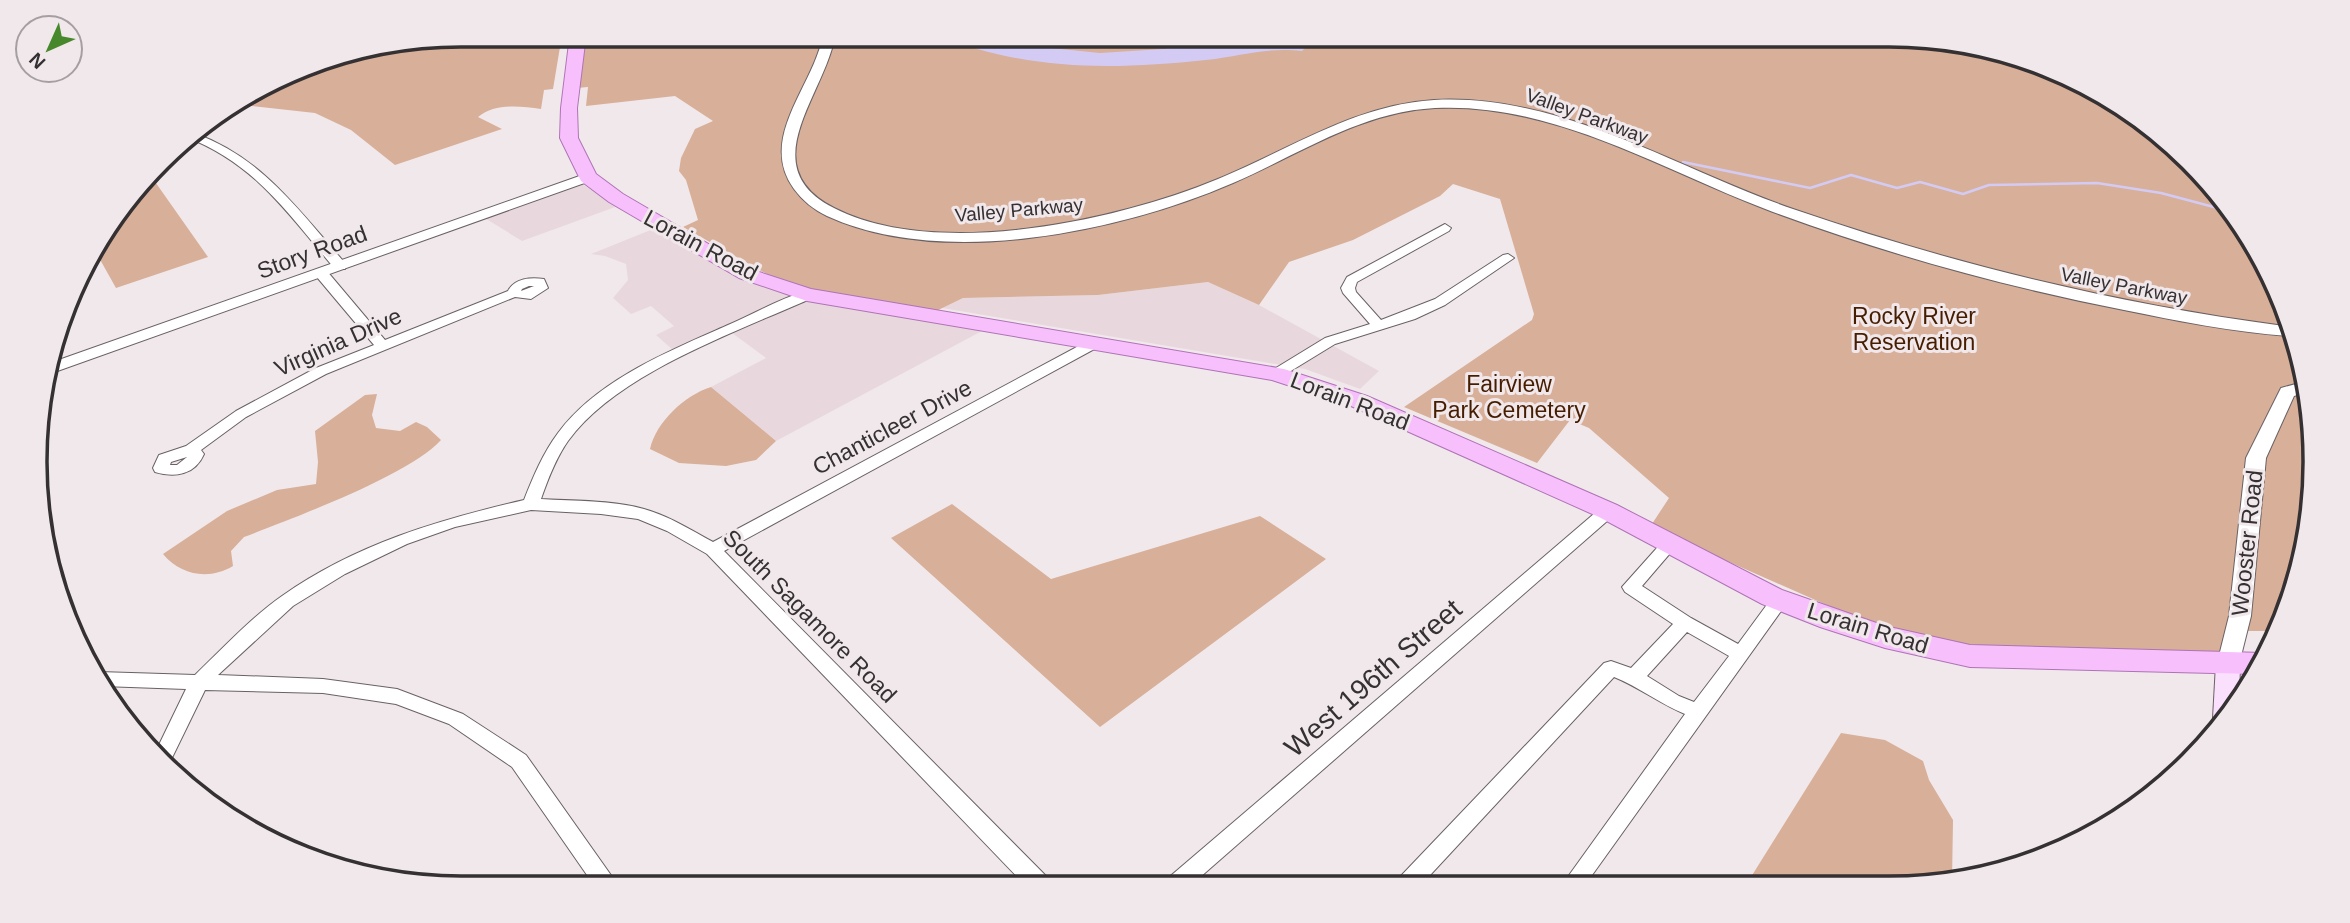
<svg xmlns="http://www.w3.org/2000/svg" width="2350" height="923" font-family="Arial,sans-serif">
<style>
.built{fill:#e8d8de}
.green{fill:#d8af98}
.water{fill:#d3cbf4}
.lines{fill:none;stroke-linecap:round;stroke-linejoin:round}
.stream{stroke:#d3cbf4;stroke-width:2.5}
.minor-casing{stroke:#696164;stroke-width:2}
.tertiary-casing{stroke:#696164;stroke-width:2}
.secondary-casing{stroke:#696164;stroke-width:2}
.primary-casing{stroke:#af73b5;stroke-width:2}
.minor{fill:#fff;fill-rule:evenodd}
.tertiary{fill:#fff;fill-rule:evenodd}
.secondary{fill:#fbe0fe;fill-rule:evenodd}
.primary{fill:#f7c0fd;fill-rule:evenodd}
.labels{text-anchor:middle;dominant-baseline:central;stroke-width:6;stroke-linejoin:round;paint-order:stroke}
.far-street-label{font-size:19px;fill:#353133;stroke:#f1e8ec}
.street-label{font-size:23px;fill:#353133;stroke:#f1e8ec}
.park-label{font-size:23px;fill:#471d00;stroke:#f1e8ec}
.near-street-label{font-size:28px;fill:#353133;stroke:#f1e8ec}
.rim{fill:none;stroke:#353133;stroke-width:3.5}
</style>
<rect width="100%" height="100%" fill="#f1e8ec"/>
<path class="built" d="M 580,183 L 618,206 L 522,241 L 483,217 Z
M 658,227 L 743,278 L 806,301 L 982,331 L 776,441 L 711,387 L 766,358 L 724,327 L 673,350 L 656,335 L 674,326 L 651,306 L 631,314 L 613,298 L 628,280 L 626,264 L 605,256 L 591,254 Z
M 1208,282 L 1259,305 L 1379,371 L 1360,389 L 1305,369 L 942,308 L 963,298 L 1098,295 Z"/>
<path class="green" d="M 462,35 L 562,35 L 553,89 L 544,90 L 541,109 C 520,106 495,103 478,117 L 502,129 L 395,165 L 351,130 L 315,113 L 243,105 L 324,58 Z
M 578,35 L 1888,35 L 1999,50 L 2148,123 L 2258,249 L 2311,406 L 2300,572 L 2274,631 L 2231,631 L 2226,663 L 1908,641 L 1650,527 L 1669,498 L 1589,428 L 1570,420 L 1537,463 L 1404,407 L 1532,320 L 1534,314 L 1500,199 L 1453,184 L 1440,196 L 1353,240 L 1289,262 L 1259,305 L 1208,282 L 1098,295 L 963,298 L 930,314 L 799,292 L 683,227 L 698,220 L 686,180 L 679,171 L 681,158 L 695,129 L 713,121 L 675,96 L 586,106 L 588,87 L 565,89 Z
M 151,176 L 208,257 L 116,288 L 93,247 Z
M 711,387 L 776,441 L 756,460 L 726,466 L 679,463 L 650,449 C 656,422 685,395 711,387 Z
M 377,394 L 372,415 L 376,428 L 400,431 L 416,422 L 427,427 L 441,440 C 408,476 293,518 244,537 L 231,551 L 233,566 C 210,580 181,576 163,554 L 227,511 L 277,490 L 316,484 L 318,462 L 315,431 L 365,395 Z
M 952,504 L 1051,579 L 1260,516 L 1326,559 L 1100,727 L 891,538 Z
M 1841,733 L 1885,740 L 1923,761 L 1929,780 L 1953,820 L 1952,882 L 1746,885 Z"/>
<path class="water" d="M 936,35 L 996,35 L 1051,48 L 1100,53 L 1163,49 L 1244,35 L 1328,35 L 1293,43 L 1305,48 L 1302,51 C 1265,47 1242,56 1206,60 C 1110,70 1027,71 936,35 Z"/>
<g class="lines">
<path class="stream" d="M 1683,162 L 1810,188 L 1851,175 L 1897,188 L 1920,182 L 1963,194 L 1989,185 L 2097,183 L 2161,193 L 2225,210"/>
<g class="minor-casing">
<path id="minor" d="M 194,133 C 263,158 298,210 345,263 L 345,269 L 335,269 C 289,215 255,163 186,137 Z
M 1445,224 L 1451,228 L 1449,231 L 1357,282 L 1355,288 L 1356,292 L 1381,320 L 1435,299 L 1503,255 L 1508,254 L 1514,258 L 1445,305 L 1415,319 L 1335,344 L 1281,377 L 1271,377 L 1269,374 L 1271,371 L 1325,338 L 1370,324 L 1343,293 L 1341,288 L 1347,277 Z
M 321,269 L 326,270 L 385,340 L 508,291 C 514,278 531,277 544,279 L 548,288 L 531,299 L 515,297 L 326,374 L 246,417 L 201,450 L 204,454 C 195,475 175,478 155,472 L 153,468 L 159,455 L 186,446 L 236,411 L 316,368 L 374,345 L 316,276 L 316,270 ZM 529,286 L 534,286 L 521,291 L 522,289 ZM 187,457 L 177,465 L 170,465 L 171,462 Z
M 807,291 L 814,295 L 812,298 C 737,332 617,373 568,441 C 556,458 548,479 541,499 C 575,501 612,500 644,509 C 669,516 691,530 713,542 L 1088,341 L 1098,341 L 1100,344 L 1098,347 L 724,551 L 1050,880 L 1053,887 L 1027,887 L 707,554 L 667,531 L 638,519 L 601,514 L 531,510 L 455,527 L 407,544 L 345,574 L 293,606 L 218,675 L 323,679 L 397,689 L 463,714 L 526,755 L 620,888 L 596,888 L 512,767 L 449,724 L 396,704 L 323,693 L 205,690 L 169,764 L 156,751 L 186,689 L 102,686 L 96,673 L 99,672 L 195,675 C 222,649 252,617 282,596 C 356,544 438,520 524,500 C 533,477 543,453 558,433 C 597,380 669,351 728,325 C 754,314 780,298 807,291 Z
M 1608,505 L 1614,507 L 1616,511 L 1614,515 L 1190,886 L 1164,886 L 1167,879 L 1602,507 Z
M 1670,538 L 1676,540 L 1678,544 L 1642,586 L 1691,618 L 1738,644 L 1774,595 L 1786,595 L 1789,600 L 1585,885 L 1562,885 L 1685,714 C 1660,704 1639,687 1614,677 L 1420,886 L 1395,886 L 1398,879 L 1604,663 L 1611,661 L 1631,668 L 1673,624 L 1625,592 L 1622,587 L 1664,540 ZM 1687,632 L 1729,656 L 1694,702 L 1679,696 L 1647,676 Z"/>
</g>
<g class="tertiary-casing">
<path id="tertiary" d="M 823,35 L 835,35 C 826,94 751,166 834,208 C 936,260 1117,221 1218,179 C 1291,149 1354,105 1434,100 C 1561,93 1677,169 1793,209 C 1953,264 2116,304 2284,326 L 2288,336 C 2233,332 2178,321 2124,310 C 2006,287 1887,254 1773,212 C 1665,172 1554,102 1435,108 C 1360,112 1300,154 1233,183 C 1120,232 943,269 827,216 C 814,210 802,200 794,189 C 757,138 814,86 823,35 Z
M 588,173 L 595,177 L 593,180 L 49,374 L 53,362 Z
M 2303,382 L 2307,392 L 2294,396 L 2266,458 L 2251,616 L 2239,664 L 2236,670 L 2228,673 L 2220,670 L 2217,664 L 2229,616 L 2246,458 L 2281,388 Z"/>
</g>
<g class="secondary-casing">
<path id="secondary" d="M 2228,654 L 2237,657 L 2240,664 L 2239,703 L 2219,726 L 2213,718 L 2216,664 L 2219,657 Z"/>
</g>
<g class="primary-casing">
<path id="primary" d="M 570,35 L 586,35 L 577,108 L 578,138 L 596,174 L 623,194 L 753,270 L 811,289 L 1284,369 L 1367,396 L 1617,505 L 1782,590 L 1885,626 L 1970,645 L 2264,653 L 2254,674 L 1970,667 L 1885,648 L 1820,627 L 1762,604 L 1599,517 L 1351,406 L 1272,380 L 807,301 L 739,278 L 609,202 L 581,181 L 560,138 L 561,108 Z"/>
</g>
<use href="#minor" class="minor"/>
<use href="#tertiary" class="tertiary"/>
<use href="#secondary" class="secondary"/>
<use href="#primary" class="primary"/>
</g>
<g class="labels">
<g class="far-street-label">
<text transform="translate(1587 116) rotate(20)">Valley Parkway</text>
<text transform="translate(1019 210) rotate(-5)">Valley Parkway</text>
<text transform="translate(2124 286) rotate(11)">Valley Parkway</text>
</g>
<g class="street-label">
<text transform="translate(701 245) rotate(28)">Lorain Road</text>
<text transform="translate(312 252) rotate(-20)">Story Road</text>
<text transform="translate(338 342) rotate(-24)">Virginia Drive</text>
<text transform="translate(1350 401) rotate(21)">Lorain Road</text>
<text transform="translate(892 427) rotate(-28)">Chanticleer Drive</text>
<text transform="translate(2247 543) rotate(-84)">Wooster Road</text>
<text transform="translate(810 616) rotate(45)">South Sagamore Road</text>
<text transform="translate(1868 628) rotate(17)">Lorain Road</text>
</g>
<g class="park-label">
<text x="1914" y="316">Rocky River<tspan x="1914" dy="26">Reservation</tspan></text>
<text x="1509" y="384">Fairview<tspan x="1509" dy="26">Park Cemetery</tspan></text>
</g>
<g class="near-street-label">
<text transform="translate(1373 678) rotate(-41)">West 196th Street</text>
</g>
</g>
<path d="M0 0H2350V923H0ZM461 47H1889A414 414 0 0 1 2303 461V462A414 414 0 0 1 1889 876H461A414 414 0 0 1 47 462V461A414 414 0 0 1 461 47Z" fill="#f1e8ec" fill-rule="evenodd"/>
<path class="rim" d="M461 47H1889A414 414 0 0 1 2303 461V462A414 414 0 0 1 1889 876H461A414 414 0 0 1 47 462V461A414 414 0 0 1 461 47Z"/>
<g transform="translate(49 49) rotate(225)"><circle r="33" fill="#f1e8ec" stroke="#a69fa2" stroke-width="2"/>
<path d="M0-5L12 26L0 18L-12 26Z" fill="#46882b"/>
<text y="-10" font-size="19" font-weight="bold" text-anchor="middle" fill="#353133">N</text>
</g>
</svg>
